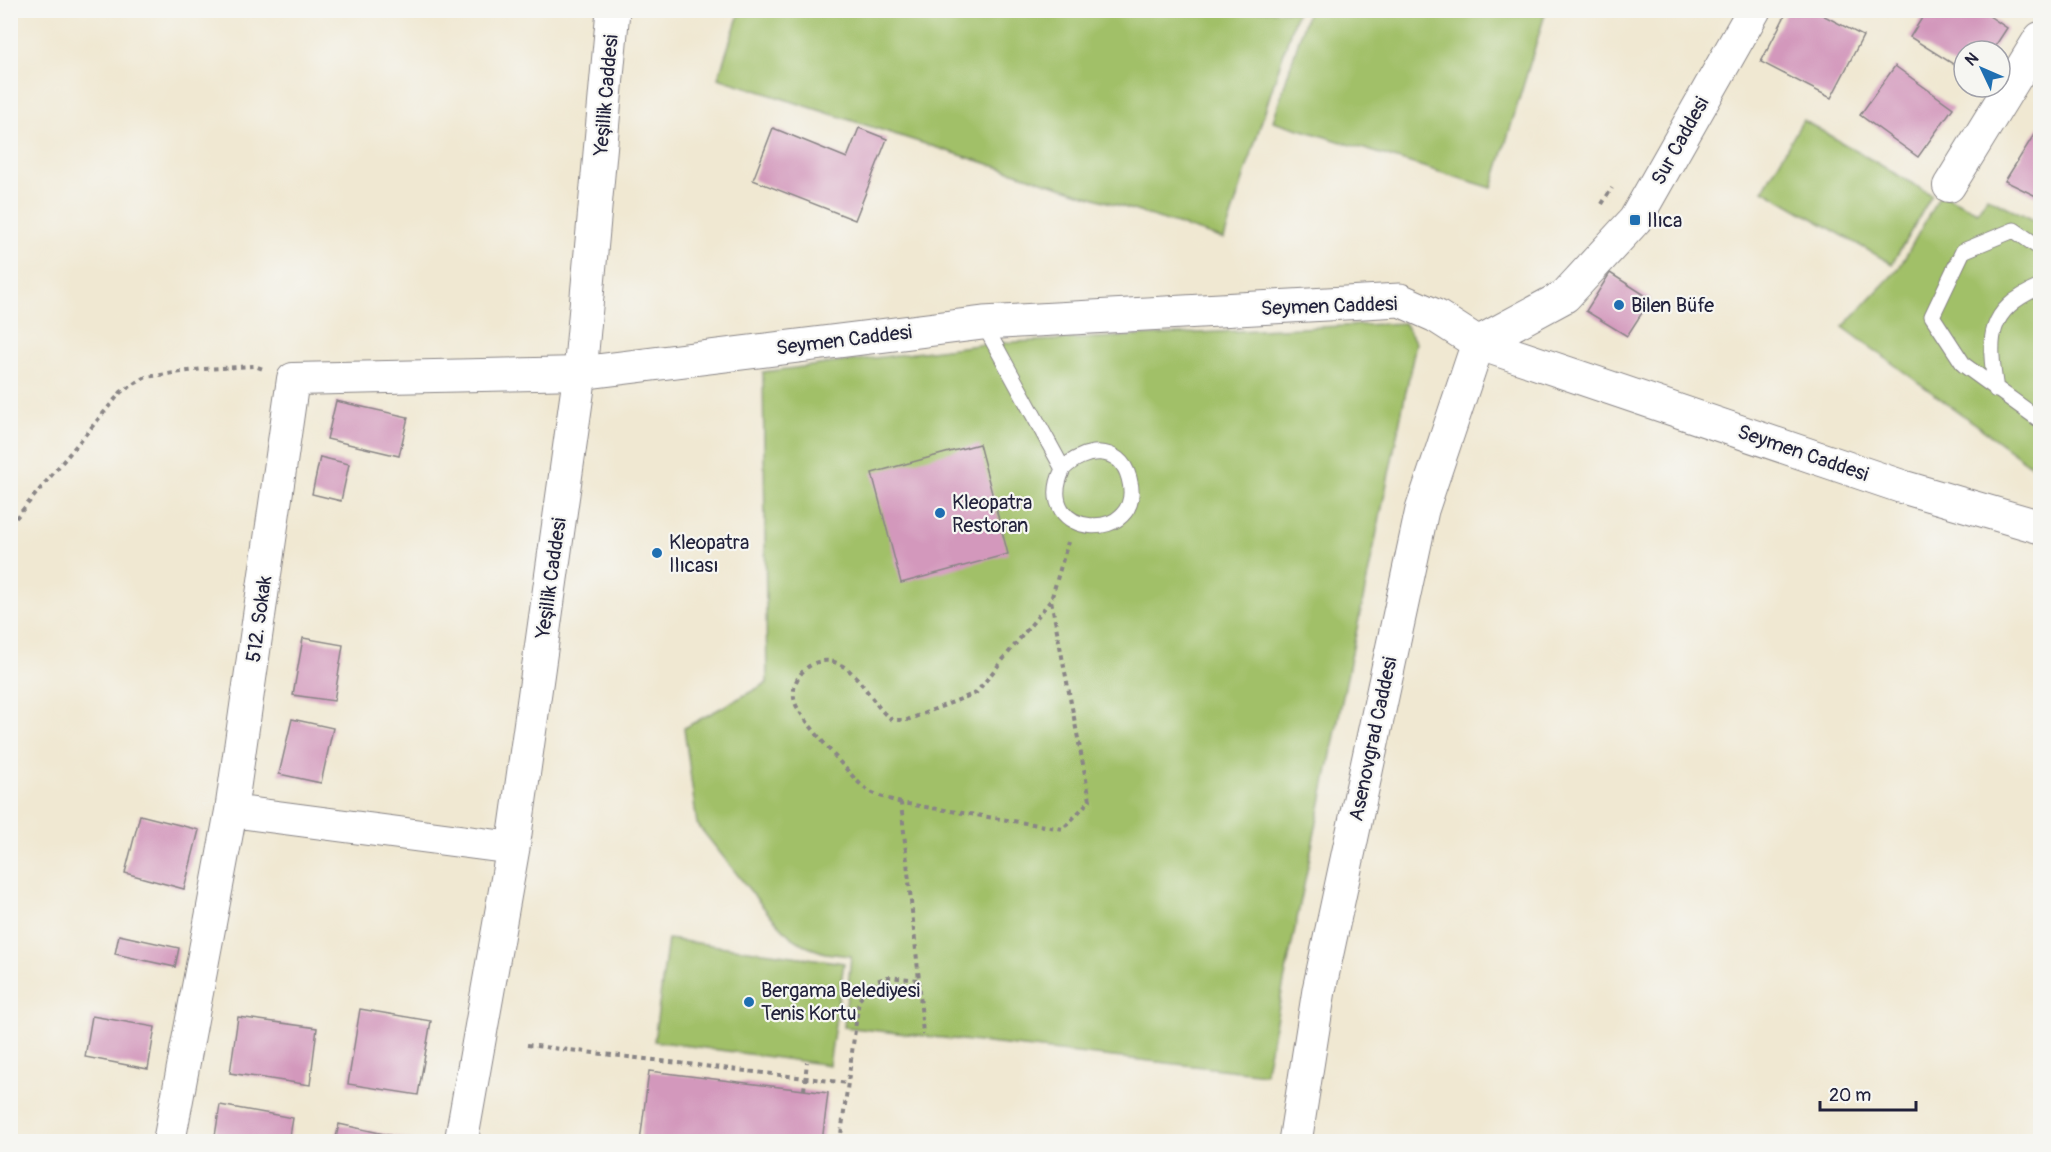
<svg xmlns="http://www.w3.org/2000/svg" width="2051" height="1152" font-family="Pangolin,sans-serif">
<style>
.green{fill:#a1c068;stroke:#627152;stroke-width:1.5}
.building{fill:#d398bc}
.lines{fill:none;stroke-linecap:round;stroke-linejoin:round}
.service-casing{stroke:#898586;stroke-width:17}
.minor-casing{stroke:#898586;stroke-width:34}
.secondary-casing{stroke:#898586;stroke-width:35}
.path{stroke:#898586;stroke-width:4;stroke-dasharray:4.5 4.5;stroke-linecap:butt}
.service{stroke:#fff;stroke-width:15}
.minor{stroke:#fff;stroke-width:32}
.secondary{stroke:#fff;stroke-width:33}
.poi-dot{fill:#1f6fb2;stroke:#f6f6f2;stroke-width:2}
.labels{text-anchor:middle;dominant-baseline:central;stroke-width:4.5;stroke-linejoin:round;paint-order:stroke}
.street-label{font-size:20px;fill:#22223b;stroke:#f6f6f2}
.poi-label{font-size:20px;fill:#22223b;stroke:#f6f6f2;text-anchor:start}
</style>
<rect width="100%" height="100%" fill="#f6f6f2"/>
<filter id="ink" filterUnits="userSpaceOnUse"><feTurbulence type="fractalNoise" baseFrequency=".0167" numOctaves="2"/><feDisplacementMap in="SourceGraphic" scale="12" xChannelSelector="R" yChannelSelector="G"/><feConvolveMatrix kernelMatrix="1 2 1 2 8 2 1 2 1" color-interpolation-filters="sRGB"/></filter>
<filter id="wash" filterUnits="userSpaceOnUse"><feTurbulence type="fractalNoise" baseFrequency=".008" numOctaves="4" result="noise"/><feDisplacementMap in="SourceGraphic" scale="24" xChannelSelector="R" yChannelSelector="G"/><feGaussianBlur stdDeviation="1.35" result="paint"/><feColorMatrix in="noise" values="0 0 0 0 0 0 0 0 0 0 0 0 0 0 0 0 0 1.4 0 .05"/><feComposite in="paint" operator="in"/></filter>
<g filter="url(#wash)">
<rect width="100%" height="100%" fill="#f0e8d2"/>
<path class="green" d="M 740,11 L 740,10 L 1297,11 L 1224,239 L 718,78 Z
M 1308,11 L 1546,11 L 1492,188 L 1273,121 Z
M 1803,120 L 1932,195 L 1892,264 L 1763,190 Z
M 1941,193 L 1977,212 L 1987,197 L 2040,223 L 2040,472 L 1843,327 L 1899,268 Z
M 1404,323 L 1416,343 L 1265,1074 L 844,1027 L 851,956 L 825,953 L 808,947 L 791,937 L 768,913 L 697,824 L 684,728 L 767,683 L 763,372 L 994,343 Z
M 668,939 L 844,963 L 829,1065 L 654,1041 Z"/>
<g id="blocks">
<path class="building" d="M 1788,10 L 1813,10 L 1863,36 L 1831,98 L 1761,62 Z
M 1927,10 L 1980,10 L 2007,28 L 1992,51 L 1964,51 L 1964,71 L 1910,37 Z
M 1895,66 L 1953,108 L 1918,157 L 1860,115 Z
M 2040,125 L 2040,198 L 2005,181 Z
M 773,128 L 847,158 L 859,128 L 887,139 L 855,220 L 753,180 Z
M 1610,273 L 1651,299 L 1627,336 L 1586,311 Z
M 336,401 L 408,417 L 399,456 L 327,439 Z
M 979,444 L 1008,554 L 901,583 L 872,473 Z
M 320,457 L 349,464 L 341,501 L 312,494 Z
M 303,638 L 343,645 L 334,701 L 293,695 Z
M 292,719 L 333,728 L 321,783 L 279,774 Z
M 140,815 L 199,830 L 184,889 L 125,873 Z
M 119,935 L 179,948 L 175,967 L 115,954 Z
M 360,1009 L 431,1021 L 418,1095 L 348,1084 Z
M 92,1016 L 155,1027 L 148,1069 L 85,1057 Z
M 238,1017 L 317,1028 L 310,1085 L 230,1073 Z
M 649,1071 L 828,1093 L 822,1142 L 640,1142 Z
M 220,1105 L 293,1118 L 289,1142 L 214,1142 Z
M 339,1124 L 416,1141 L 416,1142 L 335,1142 Z"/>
</g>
</g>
<g filter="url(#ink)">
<use href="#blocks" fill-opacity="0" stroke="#898586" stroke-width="1.5"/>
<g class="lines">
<g class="service-casing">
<path id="service" d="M 2040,248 L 2014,230 L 1963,251 L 1932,316 L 1964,365 L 2040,420
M 983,323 L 1063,469 C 1029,540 1148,546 1129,478 C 1120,444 1083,448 1063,469
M 1996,390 C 1988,338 1986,310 2040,287"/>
</g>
<g class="minor-casing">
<path id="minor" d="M 1949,186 L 2040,38
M 231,811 L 513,848
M 169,1142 L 231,811 L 293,379 L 580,373"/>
</g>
<g class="secondary-casing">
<path id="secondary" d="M 1478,343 L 1565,296 L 1635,220 L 1754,10
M 580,373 L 983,323 L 1400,300 L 1436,316 L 1478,343 L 1903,487 L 2040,527
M 461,1142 L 513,848 L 580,373 L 613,10
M 1295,1142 L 1319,990 L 1422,510 L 1478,343"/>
</g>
<path class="path" d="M 1602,204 L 1612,188
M 10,525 L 121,392 L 146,377 L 203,369 L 255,366 L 263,369
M 901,803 C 890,799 876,796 866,789 C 855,782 801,717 796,705 C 785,678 816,650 841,665 C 860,675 871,701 887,716 L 893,720 L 907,720 L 976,693 L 1051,600
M 919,980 L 923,1035
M 527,1045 L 848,1083
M 804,1090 L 807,1062
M 512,1142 L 513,1138 L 528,1142
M 840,1142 L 859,1000 L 876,981 L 888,977 L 919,980 L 901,803 L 1063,829 L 1090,800 L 1051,600 L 1068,542"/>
<use href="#service" class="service"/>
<use href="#minor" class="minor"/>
<use href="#secondary" class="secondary"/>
</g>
</g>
<g class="poi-dot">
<rect x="1629" y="214" width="12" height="12" rx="3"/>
<circle cx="1619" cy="305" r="6"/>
<circle cx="940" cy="513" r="6"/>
<circle cx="657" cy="553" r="6"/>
<circle cx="749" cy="1002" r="6"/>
</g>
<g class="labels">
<g class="street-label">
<text transform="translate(606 95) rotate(-85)">Yeşillik Caddesi</text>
<text transform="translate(1680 141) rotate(-61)">Sur Caddesi</text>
<text transform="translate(1329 306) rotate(-2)">Seymen Caddesi</text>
<text transform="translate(844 340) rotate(-7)">Seymen Caddesi</text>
<text transform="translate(1803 453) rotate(19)">Seymen Caddesi</text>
<text transform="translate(551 578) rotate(-82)">Yeşillik Caddesi</text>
<text transform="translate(259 619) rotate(-82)">512. Sokak</text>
<text transform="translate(1373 739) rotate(-78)">Asenovgrad Caddesi</text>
</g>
<g class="poi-label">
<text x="1647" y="220">Ilıca</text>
<text x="1631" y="305">Bilen Büfe</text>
<text x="952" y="502">Kleopatra<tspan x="952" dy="23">Restoran</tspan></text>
<text x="669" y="542">Kleopatra<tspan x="669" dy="23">Ilıcası</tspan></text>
<text x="761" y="990">Bergama Belediyesi<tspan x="761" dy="23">Tenis Kortu</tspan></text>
</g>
</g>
<rect width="2051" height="1152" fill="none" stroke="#f6f6f2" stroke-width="36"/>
<g transform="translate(1982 69) rotate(314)"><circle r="28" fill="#f6f6f2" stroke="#a1a1a9" stroke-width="1.5"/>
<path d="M0-4.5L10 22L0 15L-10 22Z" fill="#1f6fb2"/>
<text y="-9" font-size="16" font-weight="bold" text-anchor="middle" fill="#22223b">N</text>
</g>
<path d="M1820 1101v9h96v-9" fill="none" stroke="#22223b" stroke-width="3"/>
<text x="1829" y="1101" font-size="18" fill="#22223b" stroke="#f6f6f2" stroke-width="4.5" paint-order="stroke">20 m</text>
</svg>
